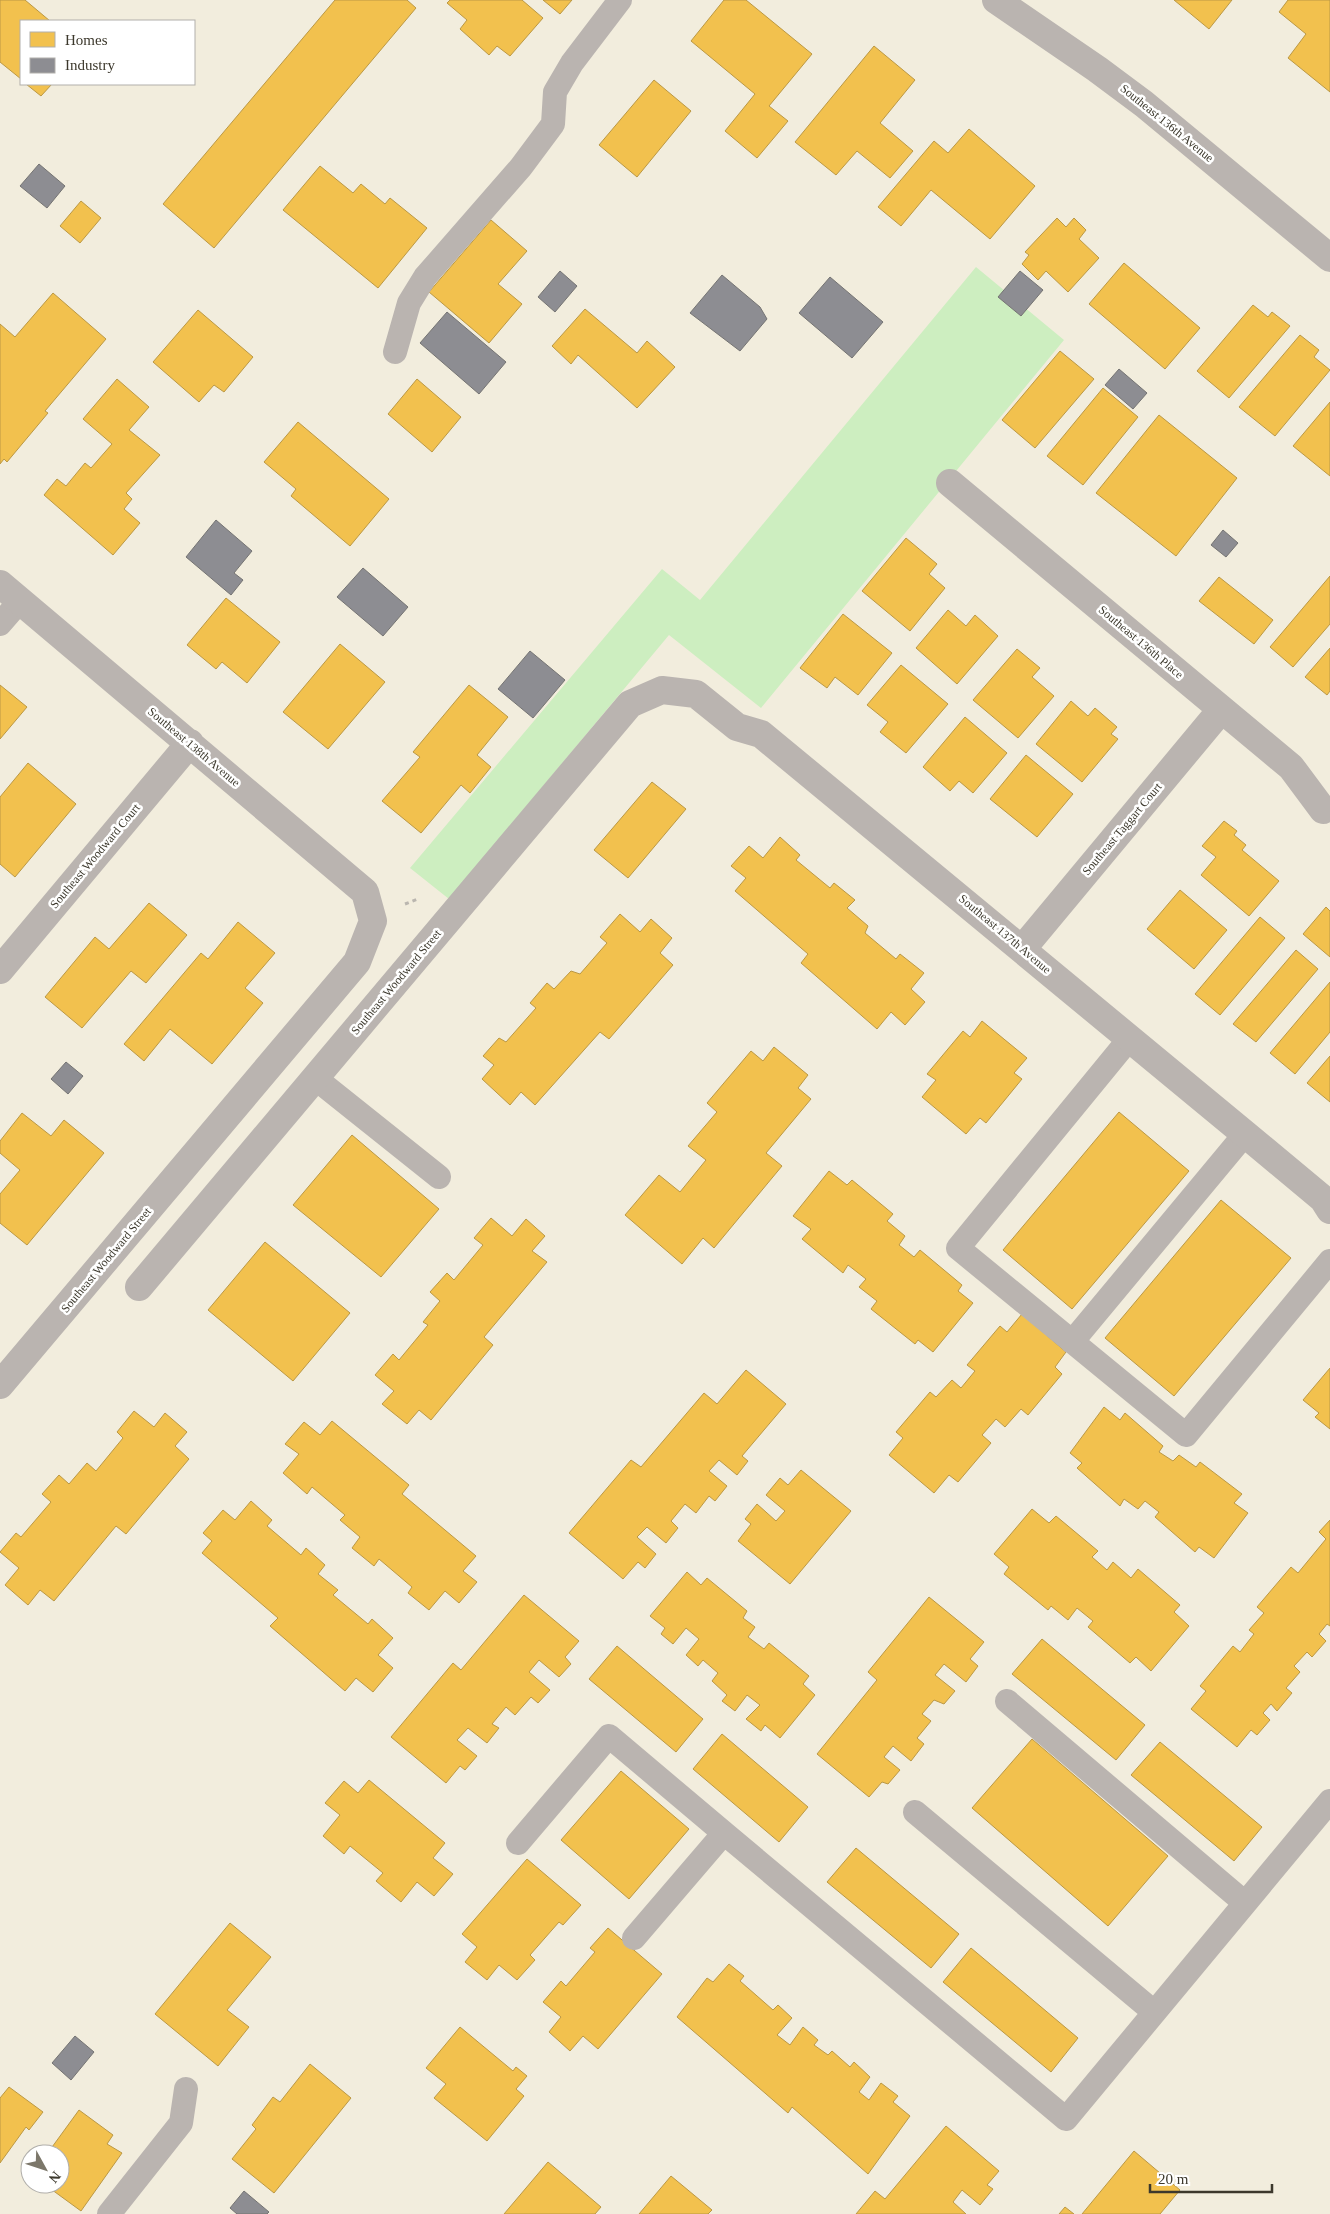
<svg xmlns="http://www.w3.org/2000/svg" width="1330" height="2214" font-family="'Times New Roman',serif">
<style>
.green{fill:#cdeec0}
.homes{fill:#f2c14e;stroke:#bb9844}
.industry{fill:#8d8d92;stroke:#757473}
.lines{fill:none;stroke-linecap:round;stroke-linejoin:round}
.path{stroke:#bab6af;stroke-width:3;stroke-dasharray:4 4;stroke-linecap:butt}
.service{stroke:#bab4b0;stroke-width:24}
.minor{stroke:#bab4b0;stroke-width:28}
.tertiary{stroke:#bab4b0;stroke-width:28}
.labels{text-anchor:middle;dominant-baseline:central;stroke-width:5;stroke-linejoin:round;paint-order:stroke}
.street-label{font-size:12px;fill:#3c382c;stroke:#fff}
</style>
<rect width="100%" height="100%" fill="#f2eddd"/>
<path class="green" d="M 976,267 L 1064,340 L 761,708 L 669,635 L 449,899 L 410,868 L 662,569 L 700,600 Z"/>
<path class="homes" d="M 0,0 L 25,0 L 50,21 L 21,21 L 21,79 L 0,62 Z
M 335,0 L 407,0 L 416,8 L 214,248 L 163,204 Z
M 450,0 L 522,0 L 543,18 L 510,56 L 497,46 L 489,55 L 460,29 L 467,20 L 447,3 Z
M 543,0 L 572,0 L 560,14 Z
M 724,0 L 746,0 L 812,54 L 769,106 L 788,121 L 757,158 L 725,131 L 755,94 L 691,41 Z
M 1174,0 L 1232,0 L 1209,29 Z
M 1288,0 L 1330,0 L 1330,92 L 1288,58 L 1306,34 L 1279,12 Z
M 874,46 L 915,80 L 880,123 L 913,151 L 890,178 L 857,151 L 836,175 L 795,142 Z
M 654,80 L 691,111 L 637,177 L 599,145 Z
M 26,84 L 52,84 L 41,96 Z
M 969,129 L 1035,186 L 990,239 L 931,190 L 901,226 L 878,207 L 934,141 L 948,153 Z
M 320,166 L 353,193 L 361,184 L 385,204 L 390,198 L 427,228 L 378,288 L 283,210 Z
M 81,201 L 101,218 L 80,243 L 60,226 Z
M 1057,218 L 1066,227 L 1074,218 L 1086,230 L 1079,239 L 1099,258 L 1068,292 L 1046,271 L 1038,280 L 1022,264 L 1029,255 L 1025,252 Z
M 491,220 L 527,251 L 498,284 L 522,304 L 489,343 L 429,292 Z
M 1124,263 L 1200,328 L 1165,369 L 1089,304 Z
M 53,293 L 106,339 L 45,411 L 48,413 L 7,462 L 4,459 L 0,464 L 0,324 L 15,337 Z
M 1253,305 L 1268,317 L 1272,312 L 1290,326 L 1229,398 L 1197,371 Z
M 585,309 L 637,353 L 647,341 L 675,367 L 637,408 L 578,355 L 571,364 L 552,346 Z
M 198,310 L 253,357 L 224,392 L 214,385 L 199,402 L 153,362 Z
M 1300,335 L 1319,350 L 1314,357 L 1330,370 L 1275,436 L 1239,407 Z
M 1060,351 L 1094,379 L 1035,448 L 1002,420 Z
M 117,379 L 149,407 L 129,430 L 160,455 L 126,493 L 132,499 L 124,509 L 140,523 L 113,555 L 44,495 L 57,479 L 66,486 L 85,463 L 91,468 L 112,444 L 83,419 Z
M 417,379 L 461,417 L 432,452 L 388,414 Z
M 1103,388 L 1138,417 L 1083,485 L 1047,456 Z
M 1330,402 L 1330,476 L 1293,446 Z
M 1159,415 L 1237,478 L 1176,556 L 1096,493 Z
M 298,422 L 389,499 L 350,546 L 291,496 L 296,489 L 264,462 Z
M 906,538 L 937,564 L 929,574 L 945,588 L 910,631 L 862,591 Z
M 1330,576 L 1330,624 L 1293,667 L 1270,647 Z
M 1219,577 L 1273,620 L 1254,644 L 1199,601 Z
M 226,598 L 280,642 L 247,683 L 222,662 L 216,669 L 187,645 Z
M 948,610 L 966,626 L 975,615 L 998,636 L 957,684 L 916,648 Z
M 843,614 L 892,653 L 858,695 L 835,677 L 827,688 L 800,668 Z
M 340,644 L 385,682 L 328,749 L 283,712 Z
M 1330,648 L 1330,691 L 1327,695 L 1305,677 Z
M 1017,649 L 1040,668 L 1032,677 L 1054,696 L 1018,738 L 973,700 Z
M 901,665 L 948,704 L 906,753 L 880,732 L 888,722 L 867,705 Z
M 0,685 L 27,707 L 0,739 Z
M 469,685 L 508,717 L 477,755 L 491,767 L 470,793 L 461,785 L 421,833 L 382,801 L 420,757 L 413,752 Z
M 1071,701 L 1088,716 L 1095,708 L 1117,727 L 1111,734 L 1118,739 L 1082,782 L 1036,744 Z
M 965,717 L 1007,753 L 973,793 L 959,781 L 950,791 L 923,767 Z
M 1026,755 L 1073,794 L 1037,837 L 990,799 Z
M 28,763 L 76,804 L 15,877 L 0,864 L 0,797 Z
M 652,782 L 686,809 L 628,878 L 594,850 Z
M 1224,821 L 1237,831 L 1234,835 L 1246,845 L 1242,850 L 1279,881 L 1249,916 L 1201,875 L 1216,857 L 1202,846 Z
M 780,837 L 800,855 L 796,860 L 830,888 L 834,883 L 855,900 L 847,908 L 868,926 L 865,933 L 896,959 L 900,954 L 924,973 L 911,989 L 925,1002 L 905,1025 L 891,1012 L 877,1029 L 801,963 L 808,954 L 735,891 L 746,878 L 731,866 L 749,846 L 763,858 Z
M 1180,890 L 1227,930 L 1194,969 L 1147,929 Z
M 149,903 L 187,935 L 146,983 L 131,971 L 82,1028 L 45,997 L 95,937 L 109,949 Z
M 1326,907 L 1330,911 L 1330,957 L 1303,934 Z
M 620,914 L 640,932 L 651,919 L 672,938 L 660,953 L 673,965 L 609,1039 L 600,1032 L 535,1105 L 521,1092 L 510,1105 L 482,1079 L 494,1065 L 483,1056 L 499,1038 L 506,1042 L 536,1008 L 530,1003 L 547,983 L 554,989 L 571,971 L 580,974 L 607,943 L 600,937 Z
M 1260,917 L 1285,938 L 1220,1015 L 1195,994 Z
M 238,922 L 275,953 L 245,988 L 263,1003 L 212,1064 L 170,1029 L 144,1061 L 124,1044 L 201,953 L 208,959 Z
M 1296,950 L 1318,969 L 1256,1042 L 1233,1024 Z
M 1330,982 L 1330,1032 L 1295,1074 L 1270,1053 Z
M 982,1021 L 1027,1058 L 1014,1073 L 1022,1079 L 986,1123 L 980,1118 L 966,1134 L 922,1097 L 936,1080 L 927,1074 L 963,1031 L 970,1037 Z
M 774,1047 L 808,1075 L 798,1088 L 811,1099 L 766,1153 L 782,1166 L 714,1248 L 703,1238 L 682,1264 L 625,1215 L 659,1175 L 680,1192 L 706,1160 L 688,1146 L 717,1112 L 707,1103 L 751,1051 L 763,1061 Z
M 1330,1056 L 1330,1102 L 1307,1083 Z
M 1119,1112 L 1189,1171 L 1072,1309 L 1003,1250 Z
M 22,1113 L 51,1136 L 64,1120 L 104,1153 L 27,1245 L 0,1223 L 0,1194 L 20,1170 L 0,1153 L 0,1141 Z
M 352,1135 L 439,1209 L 381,1277 L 293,1205 Z
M 829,1171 L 847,1185 L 852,1180 L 893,1214 L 887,1221 L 905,1236 L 899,1245 L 914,1257 L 920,1250 L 962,1285 L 958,1291 L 973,1303 L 933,1352 L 918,1340 L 915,1344 L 871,1309 L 877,1301 L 859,1287 L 866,1279 L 848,1265 L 843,1273 L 802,1239 L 811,1229 L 793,1216 Z
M 1221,1200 L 1291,1258 L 1174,1396 L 1105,1338 Z
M 491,1218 L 512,1236 L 526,1219 L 545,1236 L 532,1251 L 547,1262 L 484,1337 L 493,1345 L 431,1420 L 419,1410 L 407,1424 L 382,1404 L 394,1391 L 375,1375 L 393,1354 L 399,1360 L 428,1325 L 423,1322 L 440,1301 L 430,1292 L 447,1273 L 454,1280 L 483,1245 L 474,1238 Z
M 265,1242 L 350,1313 L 293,1381 L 208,1310 Z
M 1022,1314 L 1066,1352 L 1055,1367 L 1062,1374 L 1028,1415 L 1021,1409 L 1005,1427 L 996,1419 L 982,1435 L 991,1443 L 958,1482 L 949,1475 L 934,1493 L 889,1455 L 903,1438 L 896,1432 L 930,1392 L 936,1397 L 952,1380 L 961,1388 L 975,1371 L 967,1365 L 1000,1326 L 1007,1332 Z
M 1330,1368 L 1330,1429 L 1315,1417 L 1319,1413 L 1303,1400 Z
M 746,1370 L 786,1404 L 742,1456 L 748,1461 L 737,1475 L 719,1460 L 709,1471 L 727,1486 L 715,1501 L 709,1496 L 696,1513 L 685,1504 L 671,1521 L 678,1528 L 666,1543 L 647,1527 L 637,1537 L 656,1554 L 645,1568 L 638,1562 L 623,1579 L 569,1533 L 631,1460 L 641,1467 L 704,1393 L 717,1404 Z
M 1104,1407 L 1120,1420 L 1125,1413 L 1163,1446 L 1159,1452 L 1173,1461 L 1179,1455 L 1196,1467 L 1200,1462 L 1242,1494 L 1234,1503 L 1248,1513 L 1214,1558 L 1199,1547 L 1195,1552 L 1155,1517 L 1159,1512 L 1145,1501 L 1138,1509 L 1124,1499 L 1120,1506 L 1077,1468 L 1082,1463 L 1070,1453 Z
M 134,1411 L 154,1427 L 165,1413 L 187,1432 L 175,1446 L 189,1459 L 126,1534 L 116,1526 L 54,1601 L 40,1590 L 28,1605 L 5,1585 L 19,1568 L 0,1552 L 16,1533 L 21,1537 L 51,1502 L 42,1494 L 59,1475 L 69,1484 L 87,1463 L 96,1471 L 123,1438 L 117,1432 Z
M 332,1421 L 409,1485 L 402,1494 L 476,1556 L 463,1571 L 477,1582 L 459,1603 L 445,1591 L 429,1610 L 408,1593 L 412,1587 L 379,1559 L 374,1566 L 352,1548 L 360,1537 L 340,1520 L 345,1515 L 312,1487 L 307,1494 L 283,1473 L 299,1454 L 285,1444 L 304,1422 L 320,1435 Z
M 801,1470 L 851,1511 L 790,1584 L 738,1541 L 751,1524 L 745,1519 L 757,1504 L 776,1521 L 785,1511 L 766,1495 L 780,1478 L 788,1485 Z
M 251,1501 L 272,1520 L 267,1526 L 301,1555 L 306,1548 L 325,1565 L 318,1574 L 338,1590 L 333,1595 L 368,1624 L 372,1619 L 393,1638 L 378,1655 L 393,1668 L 373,1692 L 356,1678 L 345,1691 L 270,1626 L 278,1618 L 202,1553 L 212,1541 L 203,1533 L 223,1510 L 235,1520 Z
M 1032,1509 L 1049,1523 L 1056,1516 L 1098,1551 L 1092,1557 L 1107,1570 L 1113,1562 L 1131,1578 L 1138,1569 L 1180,1605 L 1174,1612 L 1189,1626 L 1151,1671 L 1136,1657 L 1130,1663 L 1088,1627 L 1093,1621 L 1077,1608 L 1068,1620 L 1051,1606 L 1048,1610 L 1004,1574 L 1009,1567 L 994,1554 Z
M 1330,1520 L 1330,1626 L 1327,1624 L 1319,1634 L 1326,1641 L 1312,1657 L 1307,1652 L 1294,1666 L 1300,1672 L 1286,1688 L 1292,1693 L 1277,1711 L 1271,1704 L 1263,1713 L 1270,1720 L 1257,1735 L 1251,1730 L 1237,1747 L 1191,1709 L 1206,1691 L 1200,1686 L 1233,1646 L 1240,1652 L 1254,1634 L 1249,1630 L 1264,1613 L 1257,1607 L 1291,1567 L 1298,1573 L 1326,1539 L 1319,1532 Z
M 687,1572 L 701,1585 L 707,1578 L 747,1611 L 743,1618 L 755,1627 L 748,1637 L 764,1649 L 769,1643 L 809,1676 L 803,1684 L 815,1695 L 780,1738 L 765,1725 L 761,1731 L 746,1719 L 760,1705 L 747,1695 L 735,1711 L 722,1701 L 727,1695 L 712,1681 L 718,1673 L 703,1660 L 698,1666 L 686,1655 L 699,1639 L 686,1628 L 673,1644 L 661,1634 L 665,1628 L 650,1616 Z
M 524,1595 L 579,1641 L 565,1657 L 571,1664 L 559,1677 L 539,1660 L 529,1672 L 550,1690 L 538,1703 L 531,1697 L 515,1715 L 506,1707 L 492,1724 L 499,1728 L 487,1743 L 468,1728 L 457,1740 L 477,1756 L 465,1770 L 460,1766 L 446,1783 L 391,1737 L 453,1663 L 461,1670 Z
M 929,1597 L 984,1642 L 970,1659 L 978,1666 L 966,1682 L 944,1664 L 935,1675 L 955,1691 L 944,1704 L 934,1700 L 922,1714 L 931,1721 L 917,1738 L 924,1744 L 911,1761 L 893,1746 L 884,1757 L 900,1770 L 888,1784 L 882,1782 L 869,1797 L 817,1754 L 877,1680 L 868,1672 Z
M 1042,1639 L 1145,1725 L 1116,1760 L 1012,1674 Z
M 617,1646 L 703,1719 L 676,1752 L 589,1679 Z
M 722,1734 L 808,1807 L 779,1842 L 693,1769 Z
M 1032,1739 L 1168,1856 L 1108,1926 L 972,1808 Z
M 1160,1742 L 1262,1827 L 1234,1861 L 1131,1775 Z
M 621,1771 L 689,1829 L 629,1899 L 561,1840 Z
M 369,1780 L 445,1843 L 433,1858 L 453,1874 L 434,1896 L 417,1882 L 401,1902 L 376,1881 L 383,1873 L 350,1846 L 344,1854 L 323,1836 L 340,1815 L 325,1803 L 344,1781 L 358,1793 Z
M 856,1848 L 959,1934 L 931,1968 L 827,1882 Z
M 527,1859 L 581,1905 L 563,1925 L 559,1922 L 530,1955 L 535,1960 L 517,1980 L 499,1965 L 487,1980 L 465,1962 L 477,1947 L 462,1934 Z
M 230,1923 L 271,1957 L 227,2010 L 249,2027 L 218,2066 L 155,2014 Z
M 608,1928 L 662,1974 L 598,2049 L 583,2036 L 570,2051 L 549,2032 L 561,2017 L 543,2002 L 561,1981 L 566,1986 L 595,1952 L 590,1948 Z
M 971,1948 L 1078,2038 L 1051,2072 L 943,1982 Z
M 729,1964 L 744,1976 L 740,1981 L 773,2010 L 778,2005 L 792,2018 L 777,2035 L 790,2045 L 803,2027 L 818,2040 L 814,2045 L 828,2055 L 832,2051 L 850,2067 L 854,2062 L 870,2077 L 859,2092 L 869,2100 L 881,2083 L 898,2096 L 893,2102 L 910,2116 L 868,2174 L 792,2107 L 788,2113 L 677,2017 L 707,1978 L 713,1982 Z
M 460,2027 L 513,2071 L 516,2067 L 527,2076 L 516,2089 L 524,2096 L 487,2141 L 434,2098 L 446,2084 L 426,2068 Z
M 310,2064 L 351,2098 L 274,2193 L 232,2159 L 256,2129 L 252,2125 L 273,2097 L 280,2102 Z
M 9,2087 L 43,2112 L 29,2130 L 26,2127 L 0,2163 L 0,2098 Z
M 79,2110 L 113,2135 L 107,2144 L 122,2153 L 81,2211 L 44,2184 L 60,2184 L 60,2154 L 47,2154 Z
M 946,2126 L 999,2171 L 987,2185 L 993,2189 L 980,2205 L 962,2190 L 953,2202 L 966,2214 L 856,2214 L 875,2191 L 885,2199 Z
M 1134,2151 L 1180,2190 L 1160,2214 L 1082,2214 Z
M 548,2162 L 601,2207 L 595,2214 L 504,2214 Z
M 671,2176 L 712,2210 L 708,2214 L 639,2214 Z
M 1065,2207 L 1074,2214 L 1059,2214 Z"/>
<path class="industry" d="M 39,164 L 65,186 L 47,208 L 20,186 Z
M 560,271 L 577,286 L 555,312 L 538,297 Z
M 1020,271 L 1043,290 L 1021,316 L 998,297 Z
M 722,275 L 760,307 L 767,319 L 740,351 L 690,313 Z
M 830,277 L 883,322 L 852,358 L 799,313 Z
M 447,312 L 506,362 L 479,394 L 420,343 Z
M 1119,369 L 1147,393 L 1133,409 L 1105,385 Z
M 216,520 L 252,551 L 234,573 L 243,580 L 231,595 L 186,557 Z
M 1223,530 L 1238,543 L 1226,557 L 1211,545 Z
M 363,568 L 408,607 L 383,636 L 337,597 Z
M 530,651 L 565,680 L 533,718 L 498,689 Z
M 66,1062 L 83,1076 L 68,1094 L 51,1079 Z
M 75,2036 L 94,2052 L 71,2080 L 52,2063 Z
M 244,2191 L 269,2212 L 267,2214 L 237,2214 L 230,2208 Z"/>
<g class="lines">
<path class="path" d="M 405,904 L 418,899"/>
<path class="service" d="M 395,352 L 409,303 L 425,277 L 521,167 L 553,124 L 555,92 L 572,63 L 620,0
M 0,624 L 20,601
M 1130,1038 L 958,1248 L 1186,1435 L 1330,1261
M 315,1078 L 439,1177
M 1072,1342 L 1245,1134
M 1007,1701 L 1245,1903
M 915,1812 L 1154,2012
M 724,1833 L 1066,2119 L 1330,1801
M 518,1843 L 609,1736 L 724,1833 L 634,1938
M 109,2214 L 181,2123 L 186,2089"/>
<path class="minor" d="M 950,483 L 1291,767 L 1323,810
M 0,584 L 365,892 L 373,921 L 357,962 L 0,1385
M 1023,948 L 1221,710
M 0,970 L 190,743
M 139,1287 L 630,704 L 662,690 L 696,694 L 737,727 L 761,734 L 1245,1134 L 1323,1199 L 1330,1210"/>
<path class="tertiary" d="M 996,0 L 1097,69 L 1144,104 L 1330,258"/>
</g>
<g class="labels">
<g class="street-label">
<text transform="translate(1167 123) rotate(39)">Southeast 136th Avenue</text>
<text transform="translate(1141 642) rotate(40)">Southeast 136th Place</text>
<text transform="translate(194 747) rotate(40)">Southeast 138th Avenue</text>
<text transform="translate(1122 829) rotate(-50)">Southeast Taggart Court</text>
<text transform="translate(95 856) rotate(-50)">Southeast Woodward Court</text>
<text transform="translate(1005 934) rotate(40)">Southeast 137th Avenue</text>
<text transform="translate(396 982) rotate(-50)">Southeast Woodward Street</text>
<text transform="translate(106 1260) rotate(-50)">Southeast Woodward Street</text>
</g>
</g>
<rect x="20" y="20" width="175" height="65" fill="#ffffff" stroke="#b1afab"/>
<rect x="30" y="32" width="25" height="15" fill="#f2c14e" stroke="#b1afab"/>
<text x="65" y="45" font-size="15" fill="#3c382c">Homes</text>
<rect x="30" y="58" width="25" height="15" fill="#8d8d92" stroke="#b1afab"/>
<text x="65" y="70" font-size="15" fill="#3c382c">Industry</text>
<g transform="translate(45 2169) rotate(130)"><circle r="24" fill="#ffffff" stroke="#b1afab"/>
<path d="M0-4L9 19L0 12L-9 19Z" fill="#7c776a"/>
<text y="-8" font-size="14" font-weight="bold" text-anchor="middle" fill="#3c382c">N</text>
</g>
<path d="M1150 2184v8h122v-8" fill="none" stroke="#3c382c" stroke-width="2.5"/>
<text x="1158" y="2184" font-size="15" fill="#3c382c" stroke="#ffffff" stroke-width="4" paint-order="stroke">20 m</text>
</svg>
